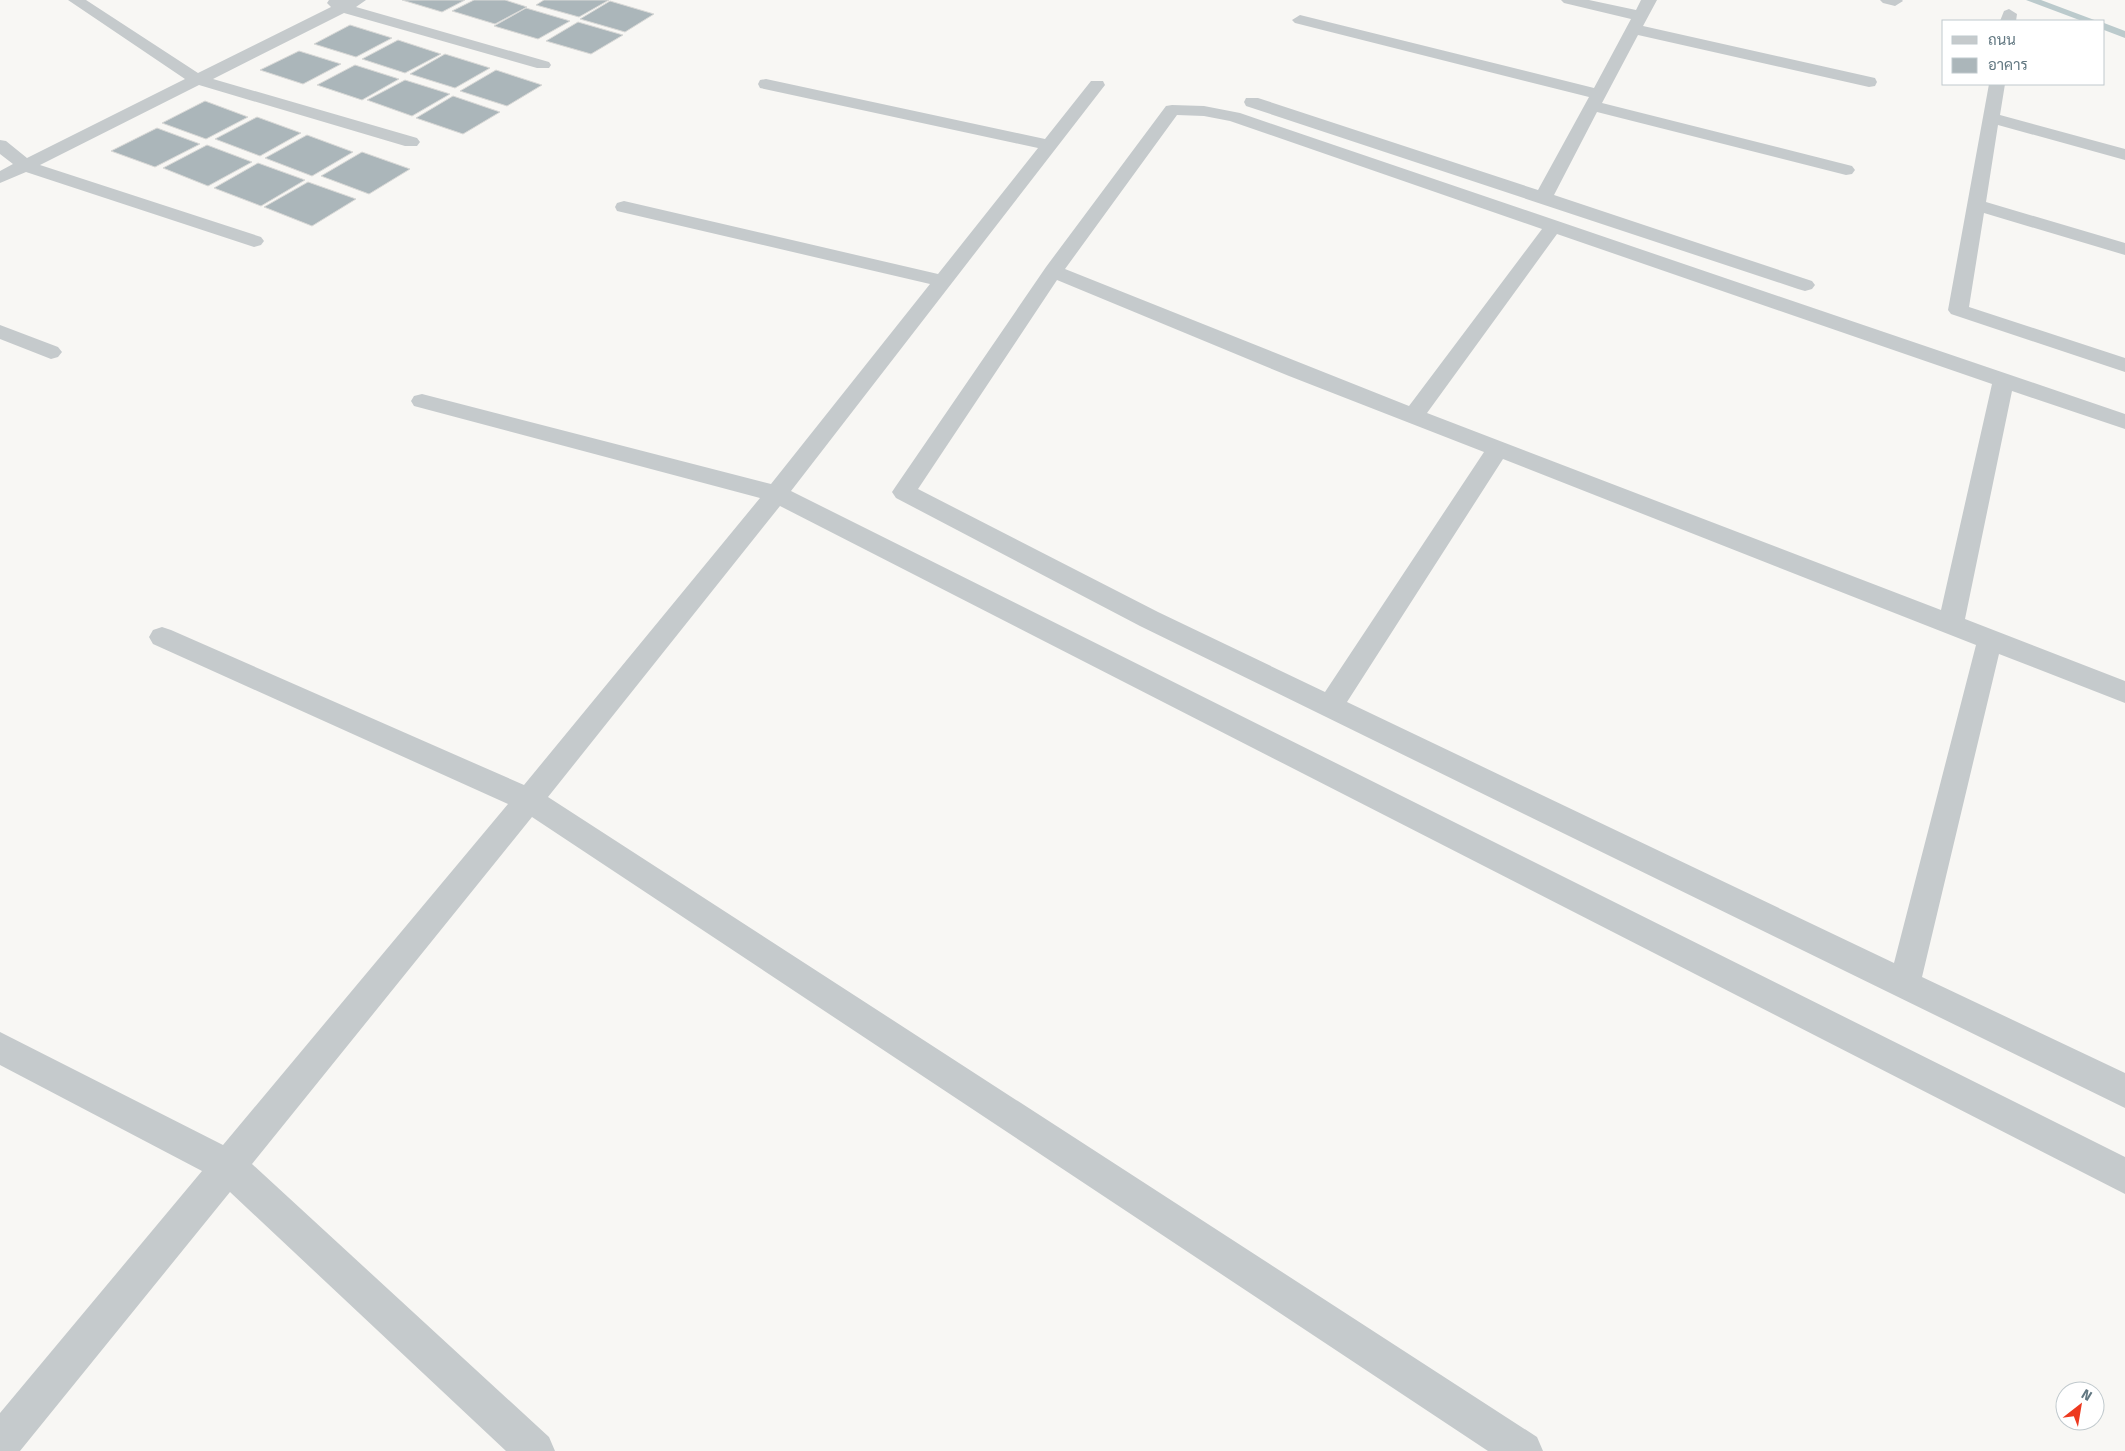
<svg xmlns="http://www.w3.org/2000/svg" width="2125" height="1451" font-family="'Fira Sans',Sarabun,sans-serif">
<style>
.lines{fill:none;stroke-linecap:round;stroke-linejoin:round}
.stream{fill:#bbcacc;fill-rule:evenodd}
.building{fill:#abb6ba;stroke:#d9d9d7}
.lane{fill:#c5cacc;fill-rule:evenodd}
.street{fill:#c5cacc;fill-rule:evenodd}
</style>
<rect width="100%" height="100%" fill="#f8f7f4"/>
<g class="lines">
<path class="stream" d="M 2026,0 L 2041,0 L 2097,21 L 2082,21 Z
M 2104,23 L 2125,31 L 2125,38 L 2104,30 Z"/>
</g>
<path class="building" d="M 402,0 L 465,0 L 442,12 Z
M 474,0 L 505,0 L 527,7 L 495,24 L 452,11 Z
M 544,0 L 609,0 L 579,17 L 536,5 Z
M 610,1 L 654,14 L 625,32 L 580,19 Z
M 526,8 L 570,21 L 538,39 L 494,26 Z
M 578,22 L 623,35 L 591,54 L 546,41 Z
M 350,25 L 392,38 L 356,57 L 314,44 Z
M 398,40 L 441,54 L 405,73 L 362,59 Z
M 299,51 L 341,64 L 303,84 L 260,70 Z
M 445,54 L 490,68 L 455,88 L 410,74 Z
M 355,65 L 399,79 L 362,100 L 317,85 Z
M 496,70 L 542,85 L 507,106 L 460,91 Z
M 405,80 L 450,94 L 412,116 L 367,100 Z
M 453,96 L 500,112 L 463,134 L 416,118 Z
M 205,101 L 248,117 L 206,139 L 162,123 Z
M 257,117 L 301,133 L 260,156 L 215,139 Z
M 157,128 L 200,144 L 155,167 L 111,151 Z
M 307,135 L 353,152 L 312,176 L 265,158 Z
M 207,145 L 252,162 L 208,186 L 163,168 Z
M 362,152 L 410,169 L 369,194 L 321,176 Z
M 258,163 L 305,180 L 261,206 L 214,188 Z
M 308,182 L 356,199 L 312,226 L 264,207 Z"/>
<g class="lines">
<path class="lane" d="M 1172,105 L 1204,106 L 1240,113 L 2125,414 L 2125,429 L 2012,391 L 1965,619 L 2125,681 L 2125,703 L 1999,654 L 1922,977 L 2125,1073 L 2125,1108 L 1140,626 L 896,498 L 892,492 L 896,486 L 1046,267 L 1166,106 ZM 1177,115 L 1204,116 L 1230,121 L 1542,229 L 1409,406 L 1065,269 ZM 1557,234 L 1992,384 L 1941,610 L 1427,413 ZM 1057,280 L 1289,376 L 1484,452 L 1325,692 L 1158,612 L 918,489 ZM 1503,459 L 1976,645 L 1894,963 L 1347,702 Z"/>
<path class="street" d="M 68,0 L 86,0 L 198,73 L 331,7 L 327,3 L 329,0 L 366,0 L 356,7 L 549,62 L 551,65 L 549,68 L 537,68 L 344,13 L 213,79 L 417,138 L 420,142 L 417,146 L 405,146 L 199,85 L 40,165 L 261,237 L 264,241 L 261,245 L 254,247 L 26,172 L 0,183 L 0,171 L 13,164 L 0,154 L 0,140 L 6,141 L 27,158 L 185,79 Z
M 1561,0 L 1589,0 L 1636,10 L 1641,0 L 1657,0 L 1643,26 L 1875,78 L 1877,82 L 1875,86 L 1869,87 L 1638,35 L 1602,103 L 1852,166 L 1855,170 L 1852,174 L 1846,175 L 1597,112 L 1554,195 L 1812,281 L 1815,285 L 1812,289 L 1805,291 L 1798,289 L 1246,106 L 1244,102 L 1246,98 L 1258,98 L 1538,190 L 1589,97 L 1295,23 L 1292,20 L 1300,15 L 1594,88 L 1631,19 L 1564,3 Z
M 1880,0 L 1902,0 L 1903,1 L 1895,6 L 1883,3 Z
M 2009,9 L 2017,14 L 2016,21 L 2000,21 L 2004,11 Z
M 766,79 L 1045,139 L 1091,81 L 1103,81 L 1105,85 L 791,491 L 2125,1157 L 2125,1194 L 780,506 L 548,797 L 1537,1437 L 1543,1451 L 1488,1451 L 532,817 L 252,1164 L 549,1437 L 555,1451 L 506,1451 L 230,1192 L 20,1451 L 0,1451 L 0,1413 L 202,1171 L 0,1065 L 0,1032 L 223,1145 L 508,804 L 153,644 L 149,637 L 153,630 L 162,627 L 171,630 L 524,785 L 760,498 L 414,406 L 411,401 L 414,396 L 422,394 L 771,484 L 930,284 L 617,211 L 615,207 L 617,203 L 624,201 L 938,274 L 1038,148 L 760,88 L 758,84 L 760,80 Z
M 1989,84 L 2005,84 L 2000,115 L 2125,149 L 2125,160 L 1998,125 L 1986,202 L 2125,243 L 2125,255 L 1984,213 L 1969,307 L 2125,358 L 2125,372 L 1951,314 L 1948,310 Z
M 0,325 L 58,347 L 62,352 L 58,357 L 51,359 L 0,339 Z"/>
</g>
<rect x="1942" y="20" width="162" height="65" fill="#ffffff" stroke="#c0c9cd"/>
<rect x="1952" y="36" width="25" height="8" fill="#c5cacc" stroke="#c0c9cd"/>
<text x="1988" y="45" font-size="15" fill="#617781">ถนน</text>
<rect x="1952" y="58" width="25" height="15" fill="#abb6ba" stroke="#c0c9cd"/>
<text x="1988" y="70" font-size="15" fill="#617781">อาคาร</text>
<g transform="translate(2080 1406) rotate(31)"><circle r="24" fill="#ffffff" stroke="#c0c9cd"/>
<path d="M0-4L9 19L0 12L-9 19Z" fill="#ed391f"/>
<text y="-8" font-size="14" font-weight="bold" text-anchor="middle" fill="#617781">N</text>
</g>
</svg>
